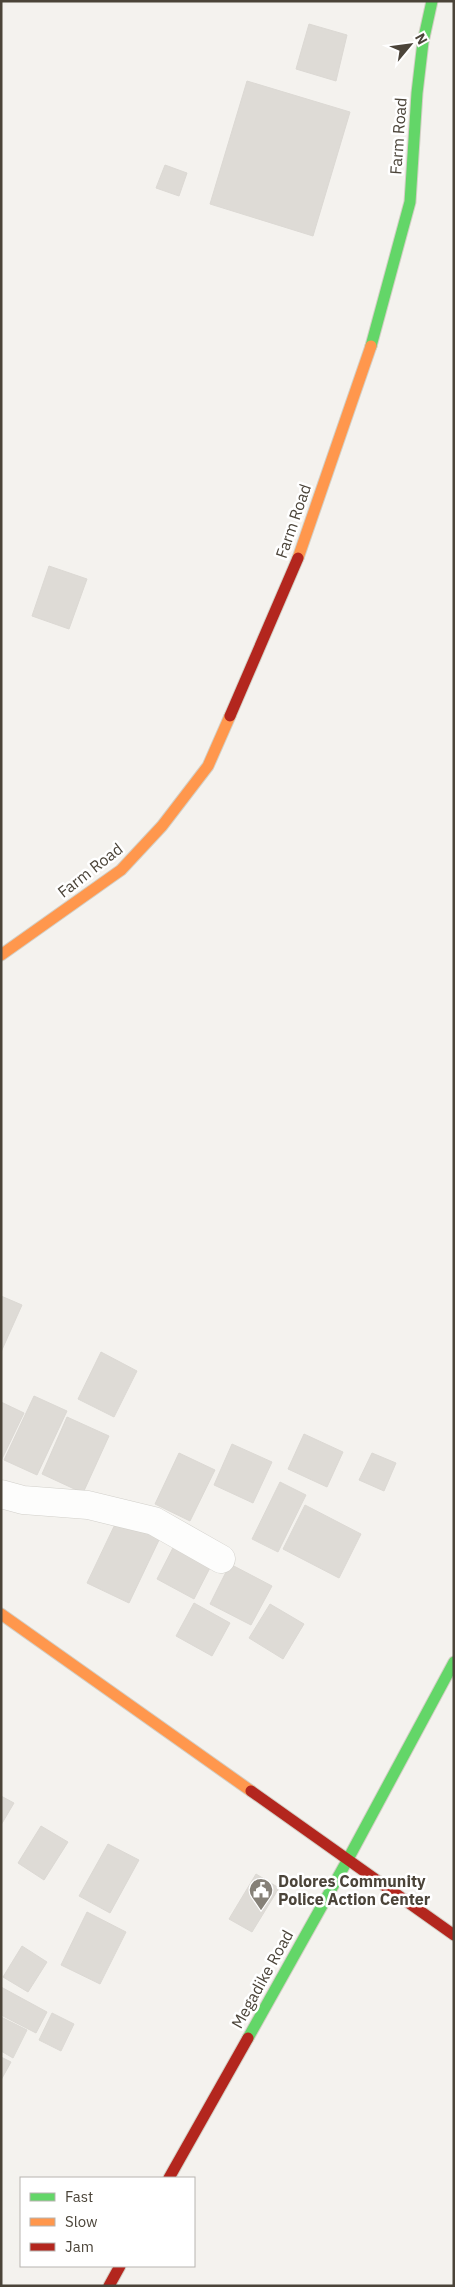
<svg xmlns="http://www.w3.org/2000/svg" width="455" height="2287" font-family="'IBM Plex Sans',sans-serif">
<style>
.building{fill:#dedbd6;stroke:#dcd9d4}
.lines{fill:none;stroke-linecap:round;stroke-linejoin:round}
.street-casing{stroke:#d2d0cb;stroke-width:29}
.fast-casing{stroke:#d3cfc5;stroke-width:13}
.slow-casing{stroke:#d3cfc5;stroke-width:13}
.jam-casing{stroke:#d3cfc5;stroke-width:13}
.street{stroke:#fdfdfc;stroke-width:28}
.fast{stroke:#63d668;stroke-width:11}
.slow{stroke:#ff974d;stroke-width:11}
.jam{stroke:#b3261e;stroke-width:11}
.labels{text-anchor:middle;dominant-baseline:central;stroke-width:5;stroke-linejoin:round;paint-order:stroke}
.street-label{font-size:16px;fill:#4b4439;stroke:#fff}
.poi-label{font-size:16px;font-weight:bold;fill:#4b4439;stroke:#fff;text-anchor:start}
</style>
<rect width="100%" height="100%" fill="#f4f2ee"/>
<path class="building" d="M 309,24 L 347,35 L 336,81 L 296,69 Z
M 247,81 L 350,112 L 313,236 L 210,204 Z
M 165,165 L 187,173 L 179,196 L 156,188 Z
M 49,566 L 87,579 L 69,629 L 32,616 Z
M 1,1296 L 22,1305 L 1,1352 Z
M 101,1352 L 137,1371 L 114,1417 L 78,1399 Z
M 34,1396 L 67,1411 L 37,1475 L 4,1460 Z
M 1,1402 L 24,1413 L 1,1461 Z
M 67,1417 L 109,1436 L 83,1493 L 42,1474 Z
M 304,1434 L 343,1452 L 327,1487 L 288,1469 Z
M 232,1444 L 272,1462 L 253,1503 L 214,1485 Z
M 179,1453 L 215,1470 L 190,1521 L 155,1504 Z
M 372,1453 L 396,1463 L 384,1491 L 359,1480 Z
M 280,1482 L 306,1495 L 278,1552 L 252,1539 Z
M 305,1505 L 361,1534 L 339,1578 L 283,1549 Z
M 118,1518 L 160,1538 L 129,1603 L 87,1583 Z
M 177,1540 L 214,1560 L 194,1599 L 157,1579 Z
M 230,1564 L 272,1586 L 251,1625 L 210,1604 Z
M 194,1603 L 230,1623 L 212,1656 L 176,1636 Z
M 270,1604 L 304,1624 L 283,1659 L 249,1638 Z
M 1,1796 L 14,1803 L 1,1825 Z
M 41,1826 L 68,1842 L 44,1880 L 18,1863 Z
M 108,1844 L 139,1860 L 110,1913 L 79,1896 Z
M 256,1874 L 279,1888 L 252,1932 L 229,1919 Z
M 87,1912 L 126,1932 L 100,1984 L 61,1965 Z
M 22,1946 L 47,1962 L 28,1992 L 3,1977 Z
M 1,1987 L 47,2012 L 36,2033 L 1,2015 Z
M 52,2013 L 74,2024 L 61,2051 L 39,2040 Z
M 1,2017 L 27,2030 L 13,2058 L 1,2051 Z
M 1,2057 L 11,2062 L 1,2080 Z"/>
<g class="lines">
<g class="street-casing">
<path id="street" d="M 1,1494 L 23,1500 L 88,1505 L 154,1521 L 221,1559"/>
</g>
<g class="fast-casing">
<path id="fast" d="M 371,346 L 410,202 L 417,93 L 423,42 L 432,1
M 248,2038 L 347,1861 L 454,1662"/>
</g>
<g class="slow-casing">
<path id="slow" d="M 298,558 L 371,346
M 1,955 L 121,870 L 162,826 L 208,766 L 230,716
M 1,1614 L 251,1791"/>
</g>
<g class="jam-casing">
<path id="jam" d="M 230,716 L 298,558
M 251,1791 L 454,1935
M 169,2178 L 248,2038
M 109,2286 L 120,2266"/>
</g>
<use href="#street" class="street"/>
<use href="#fast" class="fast"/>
<use href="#slow" class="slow"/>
<use href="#jam" class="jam"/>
</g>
<defs>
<g id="civic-pin" transform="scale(1.25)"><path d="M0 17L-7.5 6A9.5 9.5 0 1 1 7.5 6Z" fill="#868178" stroke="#fff"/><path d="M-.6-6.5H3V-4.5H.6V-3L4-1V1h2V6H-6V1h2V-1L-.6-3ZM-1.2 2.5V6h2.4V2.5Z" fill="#fff"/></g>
</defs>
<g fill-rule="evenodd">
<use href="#civic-pin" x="261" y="1890"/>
</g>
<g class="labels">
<g class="street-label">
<text transform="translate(398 136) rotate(-86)">Farm Road</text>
<text transform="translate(293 521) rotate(-71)">Farm Road</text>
<text transform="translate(90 870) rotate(-38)">Farm Road</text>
<text transform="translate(262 1979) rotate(-61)">Megadike Road</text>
</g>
<g class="poi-label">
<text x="278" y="1881">Dolores Community<tspan x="278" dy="18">Police Action Center</tspan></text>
</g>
</g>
<rect width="455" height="2287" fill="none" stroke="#4b4439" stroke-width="5"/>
<rect x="20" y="2177" width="175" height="90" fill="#ffffff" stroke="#b7b4b0"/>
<rect x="30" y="2193" width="25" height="8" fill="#63d668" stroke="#b7b4b0"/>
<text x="65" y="2202" font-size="15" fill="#4b4439">Fast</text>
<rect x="30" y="2218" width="25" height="8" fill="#ff974d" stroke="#b7b4b0"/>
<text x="65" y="2227" font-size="15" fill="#4b4439">Slow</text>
<rect x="30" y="2243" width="25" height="8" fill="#b3261e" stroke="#b7b4b0"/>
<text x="65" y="2252" font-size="15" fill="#4b4439">Jam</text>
<g transform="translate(410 45) rotate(61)" stroke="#ffffff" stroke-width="4" paint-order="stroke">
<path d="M0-4L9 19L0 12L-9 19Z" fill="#4b4439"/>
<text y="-8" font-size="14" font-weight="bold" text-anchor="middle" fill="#4b4439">N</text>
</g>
</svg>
